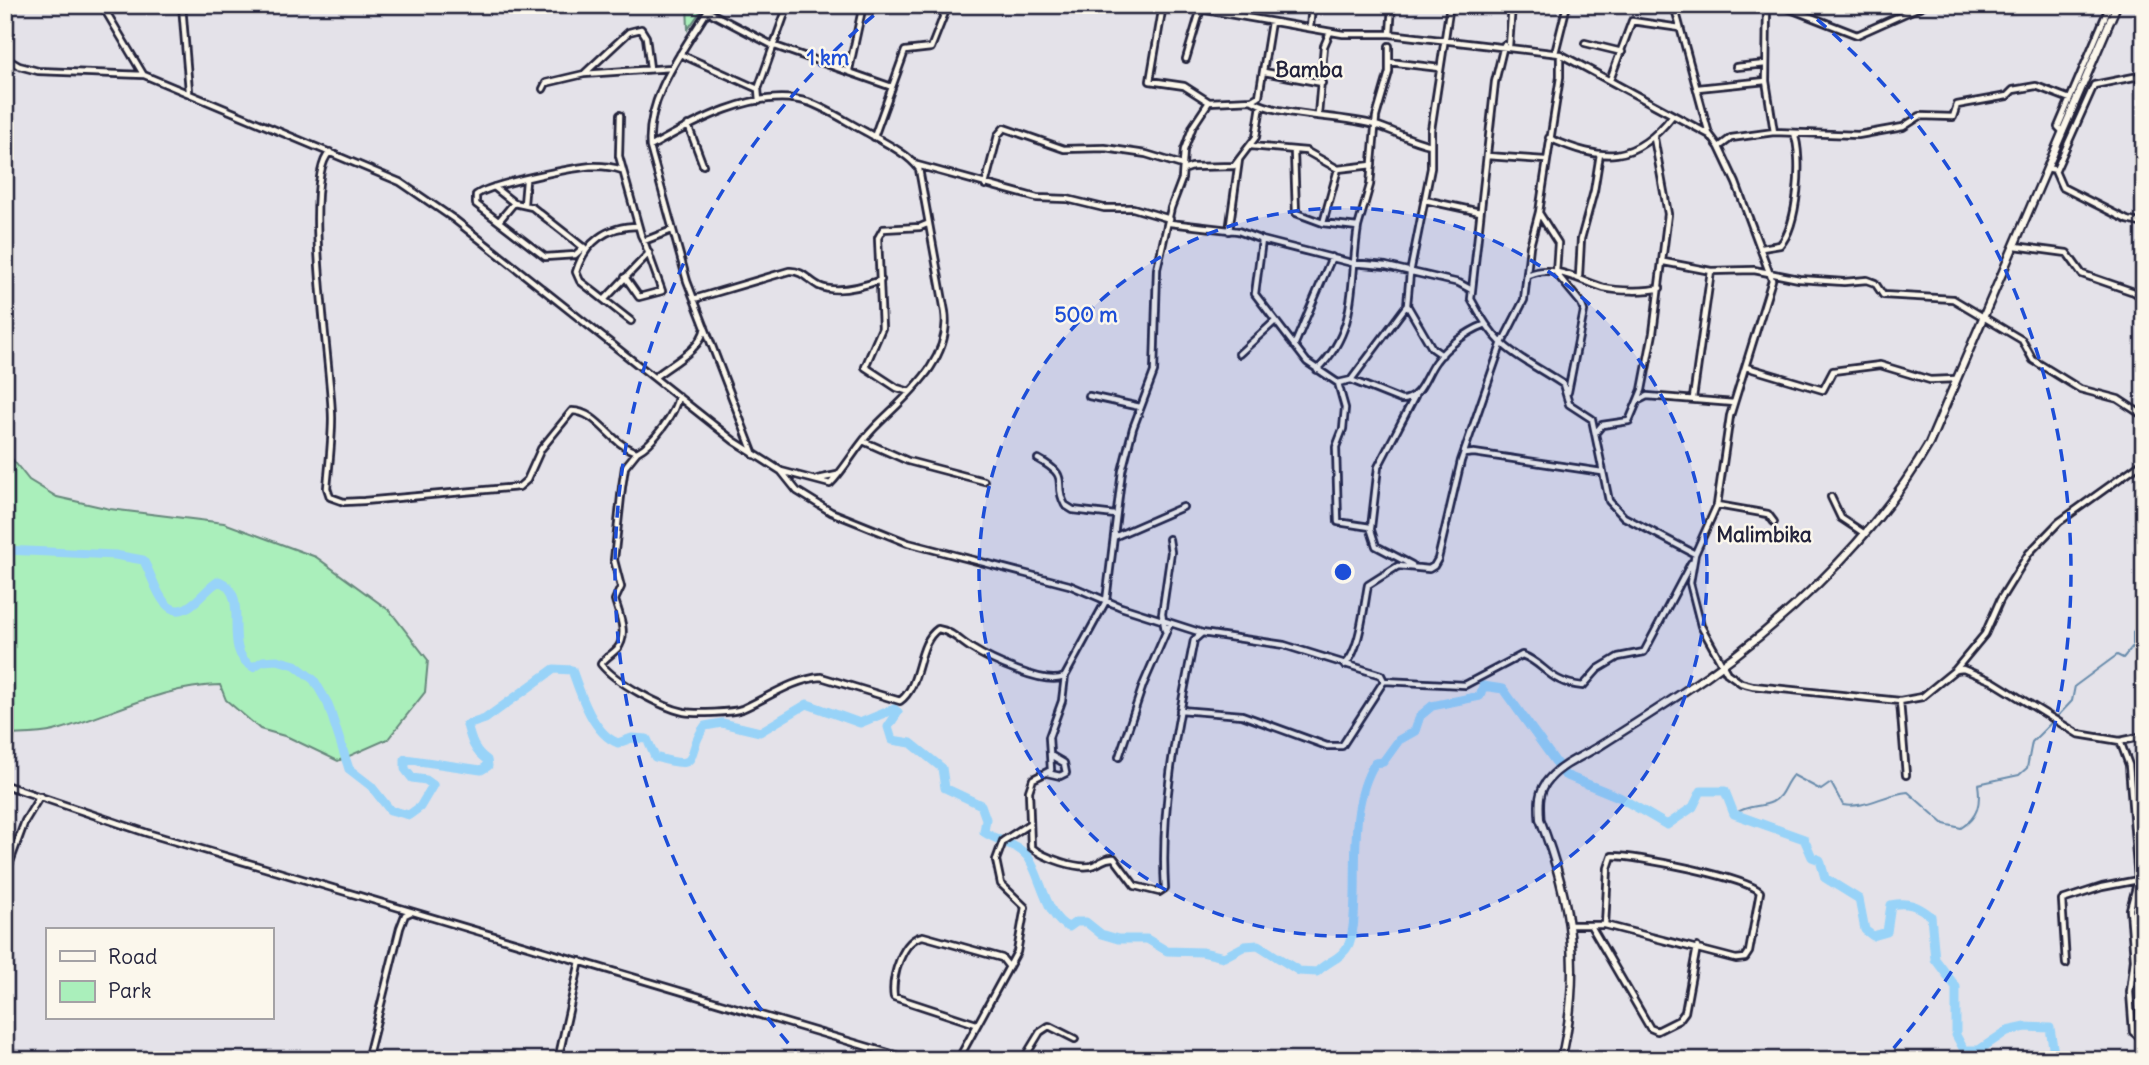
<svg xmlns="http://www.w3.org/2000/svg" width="2149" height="1065" font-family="Delius,sans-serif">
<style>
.green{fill:#aaefbb;stroke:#66887b;stroke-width:2}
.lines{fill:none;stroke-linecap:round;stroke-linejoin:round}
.stream{stroke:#698cac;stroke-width:2}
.river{stroke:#98d3f8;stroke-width:9}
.street-casing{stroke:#22223b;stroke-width:10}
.secondary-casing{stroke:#22223b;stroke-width:11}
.street{stroke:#fbf7ec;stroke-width:4.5}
.secondary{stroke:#fbf7ec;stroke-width:6}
.ring{fill:none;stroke:#1d4ed8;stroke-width:3.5;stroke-dasharray:12 9}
.labels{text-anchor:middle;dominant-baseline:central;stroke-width:5;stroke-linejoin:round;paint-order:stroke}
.quarter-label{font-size:21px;font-weight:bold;fill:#22223b;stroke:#fbf7ec}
.centre{fill:#1d4ed8;stroke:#fbf7ec;stroke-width:3.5}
.ring-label{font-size:21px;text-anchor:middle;font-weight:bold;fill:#1d4ed8;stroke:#fbf7ec;stroke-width:5;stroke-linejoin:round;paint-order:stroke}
</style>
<rect width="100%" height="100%" fill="#e4e2e9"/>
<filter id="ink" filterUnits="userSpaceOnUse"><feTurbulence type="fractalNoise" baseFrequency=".0143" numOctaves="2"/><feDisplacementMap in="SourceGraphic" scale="14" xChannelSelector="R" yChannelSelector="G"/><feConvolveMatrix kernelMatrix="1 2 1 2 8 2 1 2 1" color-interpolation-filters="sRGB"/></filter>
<g filter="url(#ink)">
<path class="green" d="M 687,5 L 705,5 L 688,29 Z
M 5,450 L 29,480 L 57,497 L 110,509 L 224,523 L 316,557 L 390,611 L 428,660 L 425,692 L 388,739 L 338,761 L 288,737 L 260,729 L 226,700 L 220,685 C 160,686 110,716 54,731 C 39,735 21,734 5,735 Z"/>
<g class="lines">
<path class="stream" d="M 2056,718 L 2072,701 L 2075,686 L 2117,655 L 2123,658 L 2133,646 L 2133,632 L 2144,617
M 1734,814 C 1750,804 1759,808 1772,802 C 1784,796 1784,784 1793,775 L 1821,790 L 1831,783 L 1843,805 C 1865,809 1884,794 1908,792 L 1944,824 L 1961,828 C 1978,817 1981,804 1978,784 L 2019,775 L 2027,768 L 2032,742 L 2052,722"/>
<path class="river" d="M 5,550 L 115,555 L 143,560 C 153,574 162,623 188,607 C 200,600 207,588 219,581 C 253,595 219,650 253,667 L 263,661 L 277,660 L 295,665 L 314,680 L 328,704 L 349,769 L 371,786 L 390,810 L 409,815 L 420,807 L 433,785 L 426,780 L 412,778 L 405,769 L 405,759 L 481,770 L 488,766 L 487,760 C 474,751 471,740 467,725 L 485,719 L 554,669 L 572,670 C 580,693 593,734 618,743 L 632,738 L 647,739 L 655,757 C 705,772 683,755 705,726 L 722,723 L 760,732 L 807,704 L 860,723 L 894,709 L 898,712 L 888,727 L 892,740 L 911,743 L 942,768 L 945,788 L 981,805 L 986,819 L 984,832 C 997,841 1018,844 1028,857 C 1041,876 1047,920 1069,927 L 1076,922 L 1086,922 L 1101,934 L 1118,939 L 1147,939 L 1167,951 L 1202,952 L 1224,957 L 1245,946 L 1258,945 L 1299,971 L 1317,972 C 1327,961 1342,959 1349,944 C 1355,929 1354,912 1355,896 C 1356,854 1352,799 1375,763 L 1383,762 L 1399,740 L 1415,731 L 1420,716 L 1432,706 L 1480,696 L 1483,686 L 1503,689 L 1565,775 L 1619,797 L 1667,825 L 1693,807 L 1701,791 L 1725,791 L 1734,814 L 1804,839 L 1812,857 L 1820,860 L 1825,878 L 1859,899 L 1865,930 L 1873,936 L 1887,932 L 1891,905 C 1908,901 1918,906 1931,916 L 1935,959 L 1956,987 L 1956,1035 L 1964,1050 L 1979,1050 L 2007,1031 L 2026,1027 L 2050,1028 L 2055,1060"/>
<g class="street-casing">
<path id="street" d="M 102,5 L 143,74
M 182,5 L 189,91
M 711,5 C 686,48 646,94 650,147 L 687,281 L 754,455
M 1163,5 L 1150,81 L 1184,86 L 1209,102
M 1177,5 L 1343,34 L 1390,34 L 1560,54 L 1710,135 L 1719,147 L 1736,183 L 1772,280 L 1730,416 L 1717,505 L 1695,554 L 1690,583 L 1701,626 L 1727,673 L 1741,683 L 1753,686 L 1900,701 L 1922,697 L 1955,670 L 1963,669 L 1992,681 L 2078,734 L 2120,741 L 2144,736
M 1674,5 L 1709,134
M 1767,5 L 1766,81 L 1774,132
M 1780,5 L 1857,35 L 1924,5
M 382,8 L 411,5
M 1392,10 L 1401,5
M 707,11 L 772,45 L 892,87
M 1310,28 L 1312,5
M 1390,34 L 1392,5
M 1585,43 L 1622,52
M 1504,45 L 1495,82 L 1471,299 C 1500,354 1516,353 1563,384 L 1569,404 L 1592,419 L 1609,501 L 1624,517 L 1695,554
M 1509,46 L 1512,5
M 1555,53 L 1567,5
M 680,54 L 758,89
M 5,58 L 19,66 L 38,71 L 144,75 L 400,182 L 454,219 L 734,441 L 781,471 L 830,484 C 846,468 857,445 874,428 C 904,397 952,362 945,312 L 919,169 C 909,154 882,141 866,132 C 847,122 828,109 808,102 C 757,86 692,123 650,147
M 1186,59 L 1202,5
M 1389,62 L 1440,68
M 1736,67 L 1766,64
M 849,70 L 863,5
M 1264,72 L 1322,83
M 585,73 L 629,32 L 641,29 L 646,37 L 650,68
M 1610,80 L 1632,21 L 1680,28
M 1698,88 L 1766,81
M 543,89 L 546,83 L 584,74 L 671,68
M 759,101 L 758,89 L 788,5
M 1253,101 C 1282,117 1341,115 1375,125 C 1395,131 1411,141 1431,145
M 620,115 L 619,156 L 641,235 L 644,241 L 672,230
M 1318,115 L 1324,46 L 1330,32
M 688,125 L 703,165
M 2063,132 L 2058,127 L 2110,5
M 874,137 L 905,51 L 931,48 L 948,5
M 1549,138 C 1603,162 1635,164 1673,115
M 1251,146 L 1306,151 L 1338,169 L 1372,165
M 1719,147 L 1731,138 L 1774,132 L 1858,135 L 1903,127 L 1920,116 L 1953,117 L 1957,105 L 2007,96 L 2013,90 L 2036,86 L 2070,99
M 330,152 C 300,179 332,371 332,418 C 332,441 329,465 327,488 L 330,497 L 344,502 L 364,501 L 519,487 L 527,480 L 541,449 L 572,411 C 598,411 612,446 637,452 C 653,444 676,413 678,396
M 1294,152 L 1296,213 L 1323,223 L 1358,227 C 1349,281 1360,328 1317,370
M 1487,156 L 1545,160
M 917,165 L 1037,198 L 1067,199 L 1104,208 L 1133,208 L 1170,219
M 2047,168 L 2056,170 L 2094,85 L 2144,75
M 1183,170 L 1192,167 L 1234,166 L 1256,137 L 1261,105
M 2055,171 L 2062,187 L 2127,220 L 2144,224
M 985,185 L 998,135 L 1004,128 L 1064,149 L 1105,148 L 1146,154 L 1182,165
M 494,187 L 514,203 L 532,207 L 584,248
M 1425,200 L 1480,212
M 524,204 L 526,181
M 1539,213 L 1558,243 L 1556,273 L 1581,303 L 1584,311 L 1568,392
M 499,221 L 514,203
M 1170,223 L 1238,231 L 1262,240 L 1255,294 L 1307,362 L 1338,383 L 1345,408 L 1343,429 L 1336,447 L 1338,522 L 1370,527 L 1376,546 L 1412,565
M 1323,223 L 1338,169
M 1358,227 L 1370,185 L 1376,117 L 1389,72 L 1389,46
M 1229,231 L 1239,160
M 1262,240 L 1352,263 L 1386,266 L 1459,283 L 1470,289
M 2015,246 L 2067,253 L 2082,274 L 2134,292 L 2144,299
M 584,247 L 575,255 L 545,257 L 476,204 L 476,195 C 490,184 574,167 595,166 C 605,166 613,167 622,170
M 1762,248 L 1780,245 C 1798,226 1803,157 1794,133
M 1664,262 L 1711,271 L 1754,270 L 1799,279 L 1844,282 L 1867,280 L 1875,283 L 1883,295 L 1953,299 L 2022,340 L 2033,360 L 2080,389 L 2118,399 L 2144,416
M 1528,275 C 1554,263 1580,281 1604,288 C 1617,291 1647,292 1660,288
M 1579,276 L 1581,239 L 1594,191 L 1600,154
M 625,277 L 639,297 L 662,291 L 644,241
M 606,298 L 649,253
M 694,299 L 789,271 C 802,270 808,280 819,286 C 836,294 864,286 881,280
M 631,321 L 580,281 L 576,272 C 585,242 607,226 638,226
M 1294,346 L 1332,257
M 1239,354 L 1274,322
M 1442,355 L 1432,348 L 1407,305 L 1410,273 L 1431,168 L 1431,130 L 1450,5
M 1746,367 L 1823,390 L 1833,371 L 1880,365 L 1930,380 L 1956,379
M 655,377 C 671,364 702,349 705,327
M 1351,380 L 1401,400 C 1421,400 1425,375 1436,361 C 1446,347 1468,331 1484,325
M 1338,383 L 1351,380 L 1407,305
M 910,392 L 897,388 L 865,367 L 882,328 L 878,238 L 883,229 L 920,227 L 927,224
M 1089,396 L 1140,407
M 1693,398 L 1711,271
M 1639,400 L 1647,396 L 1734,403
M 1597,431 L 1602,425 L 1629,421 L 1642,390 L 1653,333 L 1668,214 L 1654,138
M 863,441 L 908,461 L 984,481
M 637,452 L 625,467 L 622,487 L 614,560 L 621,587 L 615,600 C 619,614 629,635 617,649 C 611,655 605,658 601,664 C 615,682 661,707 684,712 C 695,714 732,713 742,709 C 767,698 794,679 821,677 L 900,701 C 922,685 916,644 938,629 C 951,631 960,641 971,648 C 990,660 1045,686 1064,677
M 1464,454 L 1474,453 L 1602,472
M 1038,459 C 1073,478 1052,482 1065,505 L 1073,510 L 1115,515
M 781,471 L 797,491 L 831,512 L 908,543 L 1069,585 L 1121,607 L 1202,633 L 1284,645 L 1381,675 L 1384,681 L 1342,746 L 1327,746 L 1242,715 L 1180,710
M 818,479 L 837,475
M 1831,497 L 1841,518 L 1865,534
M 1717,505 L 1768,514 L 1774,522
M 1371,528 L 1378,467 L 1415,396
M 1114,537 L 1183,507
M 1165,630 L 1162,614 L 1171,552 L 1169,539
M 1202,633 L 1194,640 C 1178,721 1160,804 1165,888 L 1159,892 L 1135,886 L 1114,858 C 1104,857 1103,862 1094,865 C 1080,871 1042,857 1031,847 L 1029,791 L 1033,779 L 1051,770 L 1049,737 L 1062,701 L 1065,676 L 1106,601 L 1122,471 L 1133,428 L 1154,372 L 1157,269 L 1171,208 L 1182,179 L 1184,150 L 1193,126 L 1209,102 L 1252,100 L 1259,96 L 1271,22
M 1344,665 C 1360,653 1364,605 1368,585 L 1398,566 L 1429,569 L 1434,566 L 1438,559 L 1461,461 L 1501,345 L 1524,300 L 1530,246 L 1539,212 L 1560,77 L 1560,54
M 1956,669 L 1985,634 L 2000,600 L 2029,553 L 2059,522 L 2144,461
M 1384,681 L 1465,685 L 1522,655 C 1546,664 1548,683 1583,686 L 1598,669 L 1618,657 L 1644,652 L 1691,563
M 1900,701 L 1906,775
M 2120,741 L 2129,765 L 2138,880 L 2130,909 L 2134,959 L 2130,992 L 2133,1032 L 2144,1041
M 1119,757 L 1143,685 L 1170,623
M 1047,773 L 1060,776 L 1066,773 L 1064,763 L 1052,756
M 5,785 L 147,833 L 912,1060
M 5,876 L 25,821 L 40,796
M 2136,892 L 2144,895
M 1571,925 L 1605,925 L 1736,959 L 1745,958 L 1749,952 L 1760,892 C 1748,878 1634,855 1612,856 L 1608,868 L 1605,925
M 1591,926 L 1650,1028 L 1657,1031 L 1679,1020 L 1685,1012 L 1697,947
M 2135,959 L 2144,952
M 2066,964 L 2062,900 L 2102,887 L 2138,880
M 976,1024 L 894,997 C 891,978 902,939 923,936 L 1002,958 L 1009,967
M 1562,1057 L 1576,1060
M 367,1060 L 400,928 L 405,915 L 411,912
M 558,1060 L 580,961
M 958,1060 L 1017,952 L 1025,907 L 1001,884 L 996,860 L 1003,841 L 1029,824
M 1023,1060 L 1040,1032 L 1049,1026 L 1075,1039"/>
</g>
<g class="secondary-casing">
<path id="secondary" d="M 1561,1060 C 1582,972 1572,902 1540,819 C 1539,804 1538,791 1549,779 C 1561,765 1582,756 1598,747 C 1625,730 1652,713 1679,695 C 1773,634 1873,542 1929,444 L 2117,5"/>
</g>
<use href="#street" class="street"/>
<use href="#secondary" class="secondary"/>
</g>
</g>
<circle cx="1343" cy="572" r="364" fill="#1d4ed8" fill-opacity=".12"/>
<g class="ring">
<circle cx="1343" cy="572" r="364"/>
<path d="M802 1059A728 728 0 0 1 885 6M1801 6A728 728 0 0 1 1884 1059"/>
</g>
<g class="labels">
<g class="quarter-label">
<text x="1309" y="69">Bamba</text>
<text x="1764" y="534">Malimbika</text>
</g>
</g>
<circle cx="1343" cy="572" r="10" class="centre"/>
<g class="ring-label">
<text x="828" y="65">1 km</text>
<text x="1086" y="322">500 m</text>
</g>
<rect width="2149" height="1065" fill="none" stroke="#fbf7ec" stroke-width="28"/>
<rect x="14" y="14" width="2121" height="1037" fill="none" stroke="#22223b" stroke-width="2.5" filter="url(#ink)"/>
<rect x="46" y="928" width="228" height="91" fill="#fbf7ec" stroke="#a4a2a5" stroke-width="2"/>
<rect x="60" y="951" width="35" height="10" fill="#fbf7ec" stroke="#a4a2a5" stroke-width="2"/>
<text x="108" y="964" font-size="21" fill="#22223b">Road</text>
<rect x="60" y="981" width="35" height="21" fill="#aaefbb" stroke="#a4a2a5" stroke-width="2"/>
<text x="108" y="998" font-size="21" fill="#22223b">Park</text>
</svg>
